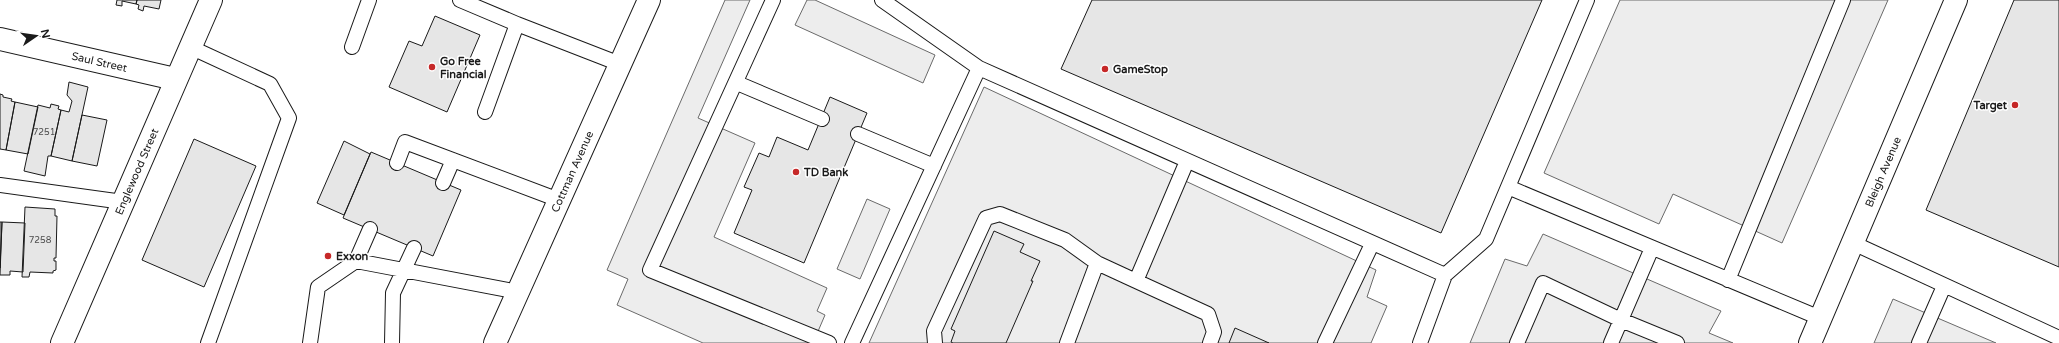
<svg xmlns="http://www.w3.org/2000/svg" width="2059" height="343" font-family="'Varela Round',sans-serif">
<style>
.built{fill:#ededed;stroke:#6a6a6a}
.building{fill:#e6e6e6;stroke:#1a1a1a}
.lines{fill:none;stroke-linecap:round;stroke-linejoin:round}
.service-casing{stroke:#1a1a1a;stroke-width:16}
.minor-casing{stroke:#1a1a1a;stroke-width:24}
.primary-casing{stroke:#1a1a1a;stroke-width:24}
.service{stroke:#fff;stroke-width:14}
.minor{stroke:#fff;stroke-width:22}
.primary{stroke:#fff;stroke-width:22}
.poi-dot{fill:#c62828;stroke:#fff;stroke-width:1.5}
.labels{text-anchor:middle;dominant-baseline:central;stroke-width:3;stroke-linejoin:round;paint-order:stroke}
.number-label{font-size:9px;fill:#4d4d4d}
.street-label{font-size:11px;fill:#1a1a1a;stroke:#fff}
.poi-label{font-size:11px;font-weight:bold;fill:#1a1a1a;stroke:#fff;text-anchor:start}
</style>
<rect width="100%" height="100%" fill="#fff"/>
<path class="built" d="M 725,0 L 750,0 L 698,118 L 755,143 L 714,237 L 827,288 L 817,311 L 825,315 L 813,343 L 703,343 L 617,305 L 628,279 L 607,270 Z
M 807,0 L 815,0 L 935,55 L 923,83 L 795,25 Z
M 1620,0 L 1888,0 L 1782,243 L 1673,194 L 1659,224 L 1544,173 Z
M 984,87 L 1376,270 L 1367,297 L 1387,306 L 1371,343 L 869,343 Z
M 867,199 L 890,209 L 860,279 L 837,269 Z
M 1543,234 L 1721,311 L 1709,333 L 1733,343 L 1470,343 L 1505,259 L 1527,266 Z
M 1893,299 L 1996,343 L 1874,343 Z"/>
<path class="building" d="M 117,0 L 137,0 L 136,4 L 122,1 L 122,6 L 116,5 Z
M 137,0 L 161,0 L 159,9 L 144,6 L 143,11 L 138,9 L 139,5 L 136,4 Z
M 1092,0 L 1542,0 L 1441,233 L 1061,69 Z
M 2014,0 L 2059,0 L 2059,267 L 1926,210 Z
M 435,16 L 480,35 L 447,112 L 389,87 L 409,41 L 422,46 Z
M 69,82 L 88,87 L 72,161 L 51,156 L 61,110 L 69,112 L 72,101 L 67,95 Z
M 0,94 L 3,95 L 3,97 L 12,99 L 11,101 L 15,102 L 6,150 L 0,149 Z
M 830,97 L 867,113 L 804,263 L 734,233 L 752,190 L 744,187 L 759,153 L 769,157 L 777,137 L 808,150 Z
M 15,102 L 38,107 L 28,154 L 6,150 Z
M 51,104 L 59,106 L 58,109 L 61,110 L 51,156 L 48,156 L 45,176 L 24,171 L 38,105 L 50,108 Z
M 82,115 L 107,120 L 97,166 L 72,161 Z
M 194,139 L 256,166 L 204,287 L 142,260 Z
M 344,141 L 370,154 L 344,215 L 317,203 Z
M 371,152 L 461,190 L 433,256 L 343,218 Z
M 25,207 L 55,209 L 55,216 L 57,216 L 56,258 L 54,258 L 54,261 L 56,261 L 56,270 L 53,271 L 53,273 L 30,272 L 29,277 L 22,277 Z
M 0,222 L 2,222 L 0,268 Z
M 2,222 L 25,223 L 23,272 L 10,271 L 10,275 L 0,275 Z
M 994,231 L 1024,244 L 1020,252 L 1040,261 L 1031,281 L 1033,281 L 1006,343 L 953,343 L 951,342 L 955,331 L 951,329 Z
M 1235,328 L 1269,343 L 1229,343 Z"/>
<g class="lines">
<g class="service-casing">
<path id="service" d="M 460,0 L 517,24
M 773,0 L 650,270 L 829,343
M 882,0 L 979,68 L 1445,275
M 190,47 L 270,84 L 289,118 L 208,343
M 352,47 L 369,0
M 737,83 L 822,119
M 485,112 L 517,24 L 620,64
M 858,134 L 934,166
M 397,163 L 405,142 L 559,200
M 443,183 L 453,160
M 0,185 L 123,202
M 1508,187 L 1820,318
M 1853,243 L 2059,338
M 356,261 L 518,292
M 1728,280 L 1843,0
M 1136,281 L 1208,314 L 1214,332 L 1210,343
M 310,343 L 318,287 L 356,261 L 370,229
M 392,343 L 393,293 L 414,248
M 852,343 L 979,68
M 935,343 L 934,331 L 986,218 L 1000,214 L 1065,240 L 1097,263
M 1067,343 L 1097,263 L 1136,281 L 1187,161
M 1325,343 L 1372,244
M 1420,343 L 1445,275 L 1486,239 L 1587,0
M 1517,343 L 1543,283 L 1621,320 L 1677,343
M 1611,343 L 1652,248
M 1919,343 L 1944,286"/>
</g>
<g class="minor-casing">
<g id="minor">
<path id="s1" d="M 0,39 L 175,79"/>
<path id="s2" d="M 62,343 L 211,0"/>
<path id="s3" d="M 1810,343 L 1956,0"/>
</g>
</g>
<g class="primary-casing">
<g id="primary">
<path id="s4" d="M 495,343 L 649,0"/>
</g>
</g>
<use href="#service" class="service"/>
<use href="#minor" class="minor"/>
<use href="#primary" class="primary"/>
</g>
<g class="poi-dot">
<circle cx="432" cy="67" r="4"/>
<circle cx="1105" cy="69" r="4"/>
<circle cx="2015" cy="105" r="4"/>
<circle cx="796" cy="172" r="4"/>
<circle cx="328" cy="256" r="4"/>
</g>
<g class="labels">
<g class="number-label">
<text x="44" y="132">7251</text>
<text x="40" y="240">7258</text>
</g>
<g class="street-label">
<text stroke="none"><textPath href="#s1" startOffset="102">Saul Street</textPath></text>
<text stroke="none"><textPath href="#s2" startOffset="187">Englewood Street</textPath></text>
<text stroke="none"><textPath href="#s4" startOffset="188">Cottman Avenue</textPath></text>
<text stroke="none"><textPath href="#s3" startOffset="186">Bleigh Avenue</textPath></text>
</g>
<g class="poi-label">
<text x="440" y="61">Go Free<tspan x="440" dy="13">Financial</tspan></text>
<text x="1113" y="69">GameStop</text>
<text x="2007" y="105" text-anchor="end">Target</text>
<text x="804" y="172">TD Bank</text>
<text x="336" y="256">Exxon</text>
</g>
</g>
<g transform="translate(36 36) rotate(77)" stroke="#ffffff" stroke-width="3" paint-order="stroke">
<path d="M0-3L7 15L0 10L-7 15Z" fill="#1a1a1a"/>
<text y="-6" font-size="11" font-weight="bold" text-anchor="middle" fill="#1a1a1a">N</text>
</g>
</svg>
